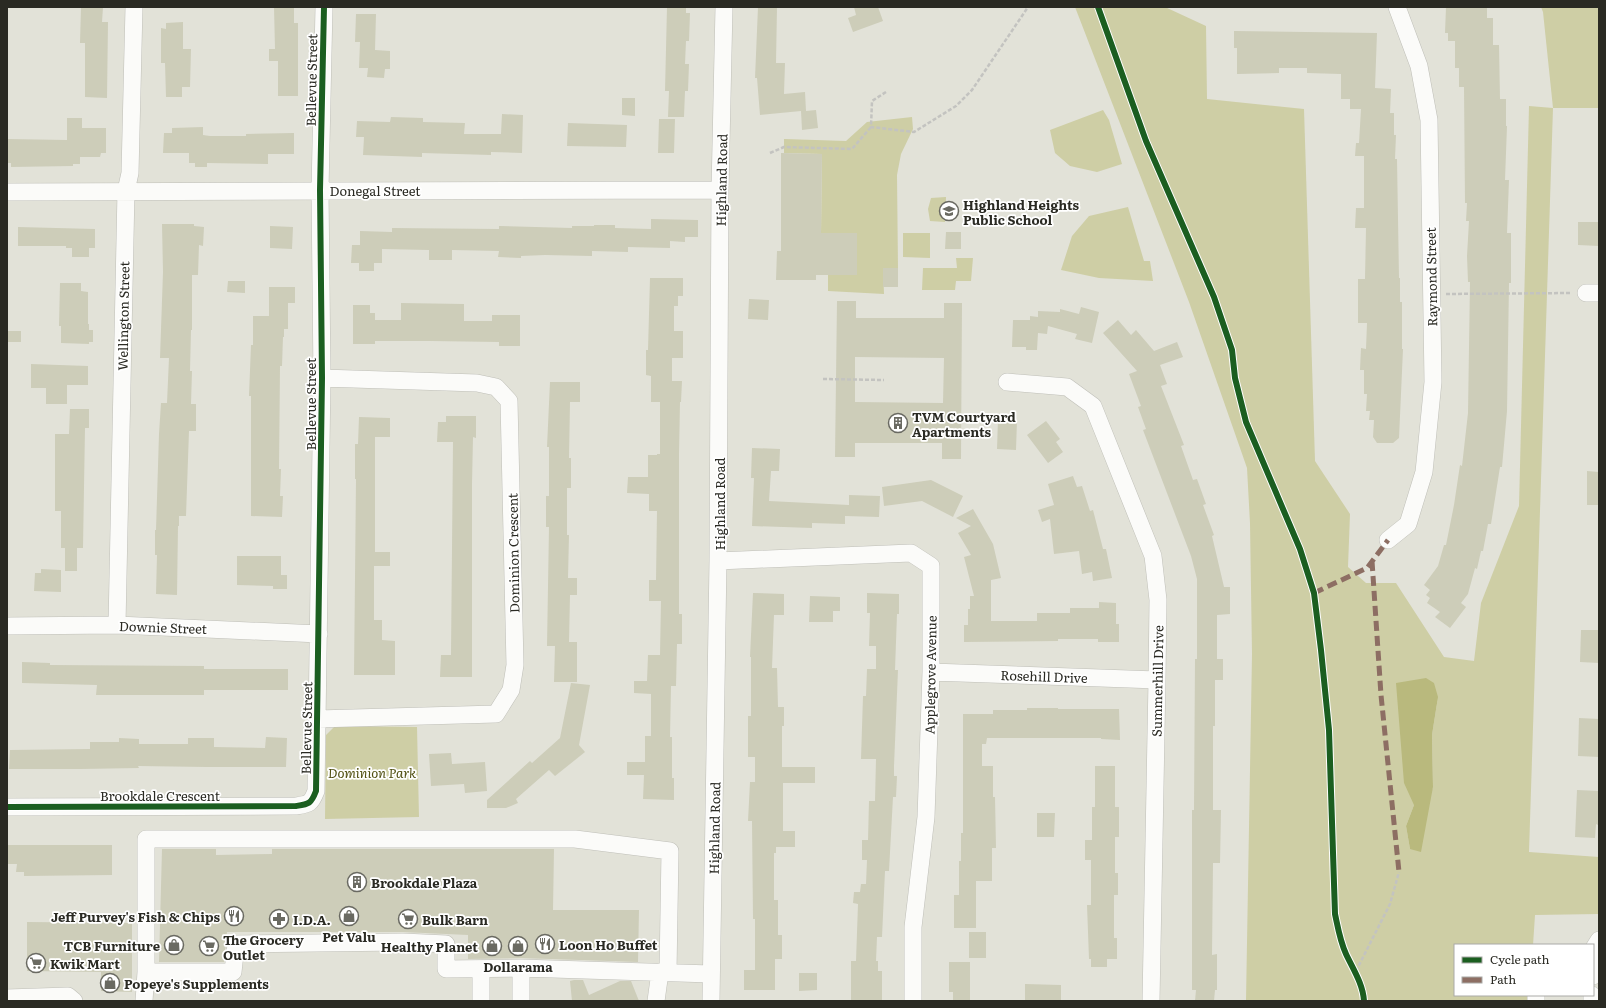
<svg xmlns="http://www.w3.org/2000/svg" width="1606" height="1008" font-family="Literata,serif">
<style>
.green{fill:#cecea5;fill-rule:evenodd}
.water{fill:#b9b97d}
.building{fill:#cdcdb9;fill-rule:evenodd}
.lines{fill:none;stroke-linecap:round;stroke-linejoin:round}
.minor-casing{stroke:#bfbfb8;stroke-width:18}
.path{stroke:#c3c3c0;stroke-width:2.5;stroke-dasharray:4 2;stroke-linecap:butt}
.minor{stroke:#fbfbf9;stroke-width:17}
.quiet{stroke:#8d6e63;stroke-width:5;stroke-dasharray:10 5;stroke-linecap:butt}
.cycleway-casing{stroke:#fff;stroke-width:8}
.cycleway{stroke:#1b5e20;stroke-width:6}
.labels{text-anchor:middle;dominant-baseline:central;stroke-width:3.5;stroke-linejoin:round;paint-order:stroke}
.street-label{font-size:13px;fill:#2a2a23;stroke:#fff}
.poi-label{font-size:13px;font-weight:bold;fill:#2a2a23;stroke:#fff;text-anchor:start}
.park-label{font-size:13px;font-style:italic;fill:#504f11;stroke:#fff}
</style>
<rect width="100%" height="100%" fill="#e2e2d8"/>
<path class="green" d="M 1075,7 L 1165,7 L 1206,26 L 1207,99 L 1304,109 L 1315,461 L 1350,514 L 1348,567 L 1366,583 L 1396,583 L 1444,657 L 1474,661 L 1481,603 L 1519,506 L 1529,106 L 1553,108 L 1543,12 L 1541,7 L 1599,7 L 1599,108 L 1553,108 L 1529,852 L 1599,857 L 1599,914 L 1535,915 L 1533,945 L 1455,945 L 1455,995 L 1529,995 L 1529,1001 L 1246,1001 L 1252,654 L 1250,523 L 1247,468 L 1189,302 ZM 1438,697 L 1432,735 L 1433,787 L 1410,849 L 1406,826 L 1414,805 Z
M 1103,110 L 1109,120 L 1122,164 L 1097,172 L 1070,166 L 1055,153 L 1050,130 Z
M 912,117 L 913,129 L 901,154 L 897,175 L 898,268 L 883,268 L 884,294 L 828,291 L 828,275 L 857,233 L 821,233 L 822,154 L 784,153 L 784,139 L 846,141 L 867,122 Z
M 946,197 L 945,222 L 930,221 L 928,209 L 931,198 Z
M 1128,207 L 1144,261 L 1150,261 L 1153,281 L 1099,278 L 1061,270 L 1072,236 L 1089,216 Z
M 903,233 L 930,233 L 930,258 L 903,257 Z
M 956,258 L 973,258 L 971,281 L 956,281 L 955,290 L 922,290 L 923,268 L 957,268 Z
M 335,726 L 417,727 L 419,817 L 325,819 L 326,735 Z"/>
<path class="water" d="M 1426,678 L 1434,683 L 1438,697 L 1432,735 L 1433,787 L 1421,852 L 1410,849 L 1406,826 L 1414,805 L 1404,783 L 1396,683 Z"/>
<path class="building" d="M 81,7 L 103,7 L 102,22 L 108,22 L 107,98 L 85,97 L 85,43 L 80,43 Z
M 274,7 L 294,7 L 294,23 L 298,23 L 298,96 L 278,96 L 278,61 L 269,61 L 269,49 L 275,49 Z
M 667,7 L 686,7 L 686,13 L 690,13 L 689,41 L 686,41 L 685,64 L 689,64 L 688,91 L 685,91 L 684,117 L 668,117 L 669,91 L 665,91 Z
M 758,7 L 777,7 L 776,63 L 785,63 L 784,94 L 805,92 L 806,111 L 816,110 L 818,128 L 802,130 L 801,111 L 760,115 L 757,78 L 755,78 Z
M 854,7 L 878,7 L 883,21 L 853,32 L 848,18 L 856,15 Z
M 1446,7 L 1487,7 L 1487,18 L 1493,18 L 1493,45 L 1499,45 L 1500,99 L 1506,99 L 1506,126 L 1507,126 L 1505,180 L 1509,180 L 1507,233 L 1511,233 L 1511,283 L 1509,283 L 1507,411 L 1502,467 L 1500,467 L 1491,524 L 1488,524 L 1483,551 L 1481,551 L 1477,569 L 1475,568 L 1468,594 L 1461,603 L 1466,607 L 1450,628 L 1435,617 L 1440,612 L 1427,603 L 1430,598 L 1426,595 L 1430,590 L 1424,585 L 1438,566 L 1444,545 L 1446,545 L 1454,505 L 1460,465 L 1462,466 L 1468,413 L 1470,282 L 1468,282 L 1467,256 L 1469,221 L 1466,221 L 1467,203 L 1465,203 L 1464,87 L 1459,87 L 1459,68 L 1455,68 L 1455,41 L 1448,41 L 1448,33 L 1445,33 Z
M 356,14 L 376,14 L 375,50 L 390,51 L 390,69 L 385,69 L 384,78 L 367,77 L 368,68 L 359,68 L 360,42 L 355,42 Z
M 183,22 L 183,49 L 191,49 L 190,87 L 182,87 L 182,97 L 166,97 L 165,63 L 161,63 L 161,28 L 166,29 L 166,23 Z
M 1234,31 L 1377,33 L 1375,88 L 1391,89 L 1390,113 L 1394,113 L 1394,135 L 1396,135 L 1395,159 L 1397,159 L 1399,278 L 1400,278 L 1400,302 L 1402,302 L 1402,349 L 1403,349 L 1399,438 L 1393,443 L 1377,443 L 1373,437 L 1374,420 L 1369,420 L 1370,411 L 1366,411 L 1367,394 L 1364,394 L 1364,370 L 1360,370 L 1361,348 L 1366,349 L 1367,323 L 1358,323 L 1358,279 L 1365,279 L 1366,228 L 1355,228 L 1356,208 L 1364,208 L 1364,156 L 1355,156 L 1356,143 L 1359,143 L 1361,109 L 1350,109 L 1350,99 L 1341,99 L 1341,74 L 1307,73 L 1307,68 L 1279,68 L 1279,73 L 1237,74 L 1237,48 L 1234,48 Z
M 622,98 L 635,98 L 635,116 L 622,115 Z
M 502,114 L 523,115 L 522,153 L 491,152 L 491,155 L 422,153 L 422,157 L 363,155 L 364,137 L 356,137 L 357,121 L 390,122 L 391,117 L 423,118 L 423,122 L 465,123 L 464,134 L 501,134 Z
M 67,118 L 82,118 L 82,128 L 106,128 L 106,153 L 101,153 L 100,157 L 80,157 L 80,164 L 73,164 L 73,166 L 11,167 L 11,163 L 7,163 L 7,139 L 67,140 Z
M 659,119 L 675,119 L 674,153 L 658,153 Z
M 568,123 L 627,125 L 626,147 L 567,146 Z
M 203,127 L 203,135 L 210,136 L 246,136 L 246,134 L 294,133 L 294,154 L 268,154 L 268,164 L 207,163 L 207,167 L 195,167 L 195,163 L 189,163 L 189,153 L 163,153 L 164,133 L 172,133 L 172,128 Z
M 781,153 L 822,154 L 821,233 L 857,233 L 857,275 L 816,275 L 816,280 L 776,280 L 777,251 L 781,251 Z
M 651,219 L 698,220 L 698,237 L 685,237 L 685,242 L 670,241 L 670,248 L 628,247 L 628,252 L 592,251 L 592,256 L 545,255 L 521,256 L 521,258 L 498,257 L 499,251 L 452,250 L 452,260 L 429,260 L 429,250 L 382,249 L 382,263 L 374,263 L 374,271 L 359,271 L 359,263 L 351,263 L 352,245 L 360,245 L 360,231 L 392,232 L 392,228 L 499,229 L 499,226 L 572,228 L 572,226 L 594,226 L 594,225 L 615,225 L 615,228 L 651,229 Z
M 1578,222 L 1599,222 L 1599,246 L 1578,245 Z
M 162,224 L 194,224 L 194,226 L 204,227 L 203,246 L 199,245 L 198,275 L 192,275 L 192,330 L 191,330 L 190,371 L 192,371 L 191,404 L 196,404 L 196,431 L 189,431 L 186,516 L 179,516 L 179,526 L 178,526 L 177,595 L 156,594 L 157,555 L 155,555 L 155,530 L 156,530 L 159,434 L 161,403 L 167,403 L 169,358 L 160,358 L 163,272 Z
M 270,226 L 293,227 L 292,249 L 270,248 Z
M 18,227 L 95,229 L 95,248 L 89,248 L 89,257 L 72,257 L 72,248 L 66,248 L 66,246 L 18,246 Z
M 946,232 L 961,232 L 961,249 L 945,249 Z
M 883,268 L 898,268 L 898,287 L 883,287 Z
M 650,278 L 683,278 L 683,296 L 678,296 L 678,306 L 674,306 L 674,331 L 683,331 L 683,358 L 672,358 L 672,381 L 682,381 L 681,402 L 680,402 L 679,454 L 679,614 L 682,614 L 682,644 L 677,644 L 676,686 L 671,686 L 670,737 L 672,737 L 672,778 L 674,778 L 674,800 L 643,799 L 644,775 L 627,775 L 627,762 L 645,762 L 645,736 L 651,736 L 651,694 L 634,693 L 634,681 L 647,681 L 648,655 L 660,655 L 661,601 L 649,601 L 649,580 L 656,580 L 657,511 L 649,511 L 649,494 L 627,493 L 628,477 L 648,477 L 648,455 L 657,455 L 657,454 L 660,454 L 660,402 L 651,402 L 651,376 L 646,375 L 646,350 L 648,350 Z
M 228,281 L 245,281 L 245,293 L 227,292 Z
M 60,283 L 81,283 L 81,291 L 88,292 L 88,324 L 89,324 L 89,330 L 93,330 L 93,342 L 89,342 L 89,344 L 61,343 L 61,326 L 59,326 Z
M 269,287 L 295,287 L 295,303 L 288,303 L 288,329 L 284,329 L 284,337 L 283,337 L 282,366 L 280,366 L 279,469 L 281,469 L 280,496 L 283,496 L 282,517 L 251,516 L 251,396 L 249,396 L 251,345 L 253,345 L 253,316 L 269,316 Z
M 749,299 L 769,300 L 768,320 L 748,319 Z
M 837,301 L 856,301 L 856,318 L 944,318 L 944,303 L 962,303 L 961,459 L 942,459 L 942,443 L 855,443 L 855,457 L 835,457 ZM 855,357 L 944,358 L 943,403 L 855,402 Z
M 401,303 L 464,304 L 464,321 L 492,321 L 492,315 L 520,315 L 520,346 L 499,346 L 499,342 L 430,341 L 375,341 L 375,344 L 353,344 L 353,305 L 370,305 L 370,313 L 375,313 L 375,320 L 401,320 Z
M 1081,307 L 1099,312 L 1092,343 L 1075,339 L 1077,334 L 1048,326 L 1047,334 L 1038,333 L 1037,350 L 1026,350 L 1026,347 L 1012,347 L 1013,320 L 1030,320 L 1030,316 L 1038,317 L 1038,311 L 1060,312 L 1060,309 L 1079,314 Z
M 1118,320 L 1131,335 L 1136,330 L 1154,351 L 1177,342 L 1183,357 L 1160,365 L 1167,384 L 1161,386 L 1184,445 L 1181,446 L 1193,480 L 1197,479 L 1206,504 L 1203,505 L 1214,535 L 1212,536 L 1224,587 L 1230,587 L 1230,614 L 1217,615 L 1217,659 L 1223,659 L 1223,680 L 1215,680 L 1215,726 L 1213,726 L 1213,810 L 1221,810 L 1220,863 L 1213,863 L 1212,955 L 1217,954 L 1217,990 L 1215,990 L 1214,1001 L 1195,1001 L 1196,990 L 1192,990 L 1192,810 L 1194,810 L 1195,659 L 1197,659 L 1197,579 L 1191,556 L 1143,430 L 1146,429 L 1138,407 L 1141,406 L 1129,374 L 1137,371 L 1103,333 Z
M 7,331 L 21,331 L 21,342 L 7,342 Z
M 31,364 L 88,366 L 88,385 L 67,385 L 67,404 L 46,404 L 46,388 L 31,388 Z
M 550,382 L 580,382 L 580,402 L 570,402 L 569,458 L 571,458 L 571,488 L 567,488 L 567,535 L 569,535 L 568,578 L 577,578 L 577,595 L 570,595 L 569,642 L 577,642 L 577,682 L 554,682 L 555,646 L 547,646 L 549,527 L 546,527 L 546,496 L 549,496 L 549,447 L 547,447 Z
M 70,409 L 89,409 L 89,428 L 85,428 L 83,548 L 77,548 L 77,571 L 65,571 L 65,548 L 61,548 L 61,511 L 55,511 L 55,434 L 69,434 Z
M 446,416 L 476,416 L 476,438 L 473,437 L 472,484 L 472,677 L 440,677 L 441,655 L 451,655 L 453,442 L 437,442 L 438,422 L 446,422 Z
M 359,417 L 390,418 L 390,437 L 375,437 L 375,552 L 390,552 L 390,566 L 374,566 L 374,620 L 382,620 L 382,640 L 395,641 L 395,675 L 354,675 L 356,479 L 355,479 L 355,444 L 358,444 Z
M 998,420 L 1017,420 L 1016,450 L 997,449 Z
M 1046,421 L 1060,439 L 1056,442 L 1063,452 L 1048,463 L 1027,435 Z
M 752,448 L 780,449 L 779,471 L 771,471 L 769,501 L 849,505 L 849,495 L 880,496 L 879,517 L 845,516 L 845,524 L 812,523 L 812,528 L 752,526 L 754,478 L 751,478 Z
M 1587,471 L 1599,472 L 1599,505 L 1587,505 Z
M 1073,476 L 1077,487 L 1082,486 L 1090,511 L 1093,510 L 1103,549 L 1106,549 L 1112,578 L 1093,581 L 1092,572 L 1082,574 L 1079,551 L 1054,554 L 1050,519 L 1042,522 L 1038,510 L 1054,505 L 1048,484 Z
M 931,480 L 963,496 L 953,517 L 922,501 L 884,506 L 882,487 Z
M 973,509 L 993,544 L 1001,578 L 991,580 L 991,621 L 1037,621 L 1037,613 L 1070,613 L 1070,608 L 1099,608 L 1099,602 L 1116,603 L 1116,624 L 1119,624 L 1119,642 L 1098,642 L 1098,639 L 1058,639 L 1058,641 L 964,642 L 964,625 L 968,625 L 968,609 L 970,609 L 970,596 L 974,596 L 964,557 L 971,555 L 958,533 L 971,526 L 956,518 Z
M 237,556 L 281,556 L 281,575 L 287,575 L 287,589 L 273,589 L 273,586 L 237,585 Z
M 41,569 L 61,570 L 61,592 L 34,591 L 35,573 L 41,573 Z
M 753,593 L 784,594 L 784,615 L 774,615 L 772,668 L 777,668 L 778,707 L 784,707 L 784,726 L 782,726 L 782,767 L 815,767 L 815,783 L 783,783 L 783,831 L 795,831 L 795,847 L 776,847 L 776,853 L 774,853 L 774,900 L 778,900 L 778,935 L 782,935 L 782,959 L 775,959 L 775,990 L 744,990 L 744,970 L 755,970 L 755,919 L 753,919 L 752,821 L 748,821 L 750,782 L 755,782 L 755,757 L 748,757 L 748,716 L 751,716 L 751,657 L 750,657 Z
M 867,593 L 899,594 L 899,614 L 897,614 L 895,670 L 898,670 L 894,766 L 894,776 L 897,776 L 896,797 L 893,797 L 889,871 L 885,871 L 882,937 L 877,937 L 876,961 L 878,961 L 878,971 L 882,971 L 882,1000 L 851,1001 L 851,961 L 856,961 L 858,904 L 853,903 L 854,892 L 860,892 L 861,884 L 866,884 L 867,860 L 862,860 L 862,840 L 868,840 L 869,801 L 875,801 L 876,759 L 861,759 L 863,696 L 866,696 L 867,669 L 876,669 L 876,646 L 869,646 L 870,613 L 867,613 Z
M 810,596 L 840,597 L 840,611 L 833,611 L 833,622 L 809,622 Z
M 1581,630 L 1599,630 L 1599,663 L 1580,662 Z
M 22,662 L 50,663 L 50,665 L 204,666 L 204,669 L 288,669 L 288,690 L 204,690 L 204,695 L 96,695 L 97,685 L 22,683 Z
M 571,683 L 590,685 L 579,745 L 585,752 L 555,776 L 549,770 L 516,799 L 518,803 L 506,808 L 487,808 L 487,800 L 530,761 L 532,763 L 560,738 Z
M 1027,708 L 1058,708 L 1058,709 L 1119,709 L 1120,740 L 1101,739 L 1101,738 L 987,738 L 986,744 L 982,744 L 982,766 L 993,766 L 993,797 L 995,797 L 996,848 L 992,848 L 992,881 L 976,881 L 976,928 L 954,928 L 954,895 L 959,895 L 959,861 L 961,861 L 961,833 L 963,833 L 963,714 L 993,714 L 993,710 L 1027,710 Z
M 1579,718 L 1599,719 L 1599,757 L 1578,756 Z
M 266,737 L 287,738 L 286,767 L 207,767 L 138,766 L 139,768 L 81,769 L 9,769 L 10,750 L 90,749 L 90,742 L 119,742 L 119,738 L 139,739 L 139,744 L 188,744 L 188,738 L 214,738 L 214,747 L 265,748 Z
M 451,753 L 452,764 L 485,762 L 487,791 L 465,793 L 464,784 L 431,786 L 429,754 Z
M 1095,766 L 1115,766 L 1115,807 L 1119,807 L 1119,837 L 1115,837 L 1115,873 L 1118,873 L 1118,895 L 1114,895 L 1114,938 L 1117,938 L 1117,959 L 1107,959 L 1107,967 L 1091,967 L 1091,959 L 1089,959 L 1087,905 L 1091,905 L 1091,860 L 1085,860 L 1085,840 L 1092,840 L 1092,807 L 1095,807 Z
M 1577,790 L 1599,791 L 1598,825 L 1596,824 L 1595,838 L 1575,837 Z
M 1037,813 L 1055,813 L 1054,837 L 1037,837 Z
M 7,845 L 112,845 L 112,875 L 24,876 L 24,872 L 16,872 L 17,864 L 7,864 Z
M 162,849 L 216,849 L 216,855 L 272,854 L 272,849 L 554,849 L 553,910 L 639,910 L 638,962 L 521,958 L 468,959 L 468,935 L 403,932 L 227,932 L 224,962 L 159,962 Z
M 27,922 L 132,923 L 132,992 L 101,991 L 101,972 L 27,971 Z
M 969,932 L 986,932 L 986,958 L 969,958 Z
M 949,962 L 970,962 L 970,1001 L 953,1001 L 953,992 L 949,992 Z
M 799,973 L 817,973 L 817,990 L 799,991 Z
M 574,980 L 583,980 L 589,995 L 620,981 L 631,981 L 639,1001 L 572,1001 L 570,981 Z
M 1025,984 L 1061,985 L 1061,1001 L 1025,1001 Z"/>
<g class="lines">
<g class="minor-casing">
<path id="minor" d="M 7,192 L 720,190
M 1586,293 L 1599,293
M 1007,382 L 1067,387 L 1093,406 L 1153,556 L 1158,600 L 1157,680 L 1151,1001
M 1388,540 L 1408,524 L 1424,472 L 1433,382 L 1429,120 L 1419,66 L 1397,7
M 718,561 L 911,553 L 931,566 L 931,672 L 926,817 L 913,927 L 913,1001
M 117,625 L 126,191 L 130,173 L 134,7
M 7,626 L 117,625 L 319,634
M 931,672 L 1157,680
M 317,719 L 496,714 L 511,690 L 515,665 L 509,401 L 496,387 L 477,383 L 322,378
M 7,807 L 296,806 C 309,804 311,804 316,791 L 322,378 L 320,190 L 324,7
M 481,969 L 481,1001
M 146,972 L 146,839 L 575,839 L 670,851 L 668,972
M 1593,976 L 1594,948 L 1599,940
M 7,998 L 68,996 L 74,1001
M 144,1001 L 146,972 L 233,972 L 236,944 L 403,942 L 446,944 L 446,969 L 521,968 L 711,974
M 521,1001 L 521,968
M 656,1001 L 660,972
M 711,1001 L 718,561 L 720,190 L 724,7
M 1536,1001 L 1536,995
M 1592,1001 L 1592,995"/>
</g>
<path class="path" d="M 886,92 L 872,101 L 871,127 L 914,132 L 956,106 L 972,90 L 1028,7
M 770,153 L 784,147 L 852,149 L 871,127
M 1446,294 L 1571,293
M 823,379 L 884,380
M 1356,971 L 1390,904 L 1399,872"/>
<use href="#minor" class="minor"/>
<path class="quiet" d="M 1372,561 L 1381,695 L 1399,872
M 1314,593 L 1367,568 L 1388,540"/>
<g class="cycleway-casing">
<path id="cycleway" d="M 1098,7 L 1146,141 L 1214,297 L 1232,350 L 1235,378 L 1246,422 L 1300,549 L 1314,593 L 1321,650 L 1329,730 L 1335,914 C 1338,928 1340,941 1346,954 C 1353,969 1363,984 1364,1001
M 7,807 L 296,806 C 309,804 311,804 316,791 L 322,378 L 320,190 L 324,7"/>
</g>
<use href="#cycleway" class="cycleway"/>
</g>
<defs>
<g id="school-ring" transform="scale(1)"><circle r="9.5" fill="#fff" stroke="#6a6a62" stroke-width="1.5"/><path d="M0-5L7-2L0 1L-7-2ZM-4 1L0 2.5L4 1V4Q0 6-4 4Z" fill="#6a6a62"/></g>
<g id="building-ring" transform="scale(1)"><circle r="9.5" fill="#fff" stroke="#6a6a62" stroke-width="1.5"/><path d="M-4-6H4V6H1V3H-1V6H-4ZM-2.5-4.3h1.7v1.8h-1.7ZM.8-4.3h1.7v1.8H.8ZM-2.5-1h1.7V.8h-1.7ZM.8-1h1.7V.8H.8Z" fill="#6a6a62"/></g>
<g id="restaurant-ring" transform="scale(1)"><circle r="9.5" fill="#fff" stroke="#6a6a62" stroke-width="1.5"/><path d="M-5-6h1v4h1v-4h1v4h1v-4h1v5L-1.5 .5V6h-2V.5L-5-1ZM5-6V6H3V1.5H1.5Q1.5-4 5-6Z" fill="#6a6a62"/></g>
<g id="shop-ring" transform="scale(1)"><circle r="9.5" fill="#fff" stroke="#6a6a62" stroke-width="1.5"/><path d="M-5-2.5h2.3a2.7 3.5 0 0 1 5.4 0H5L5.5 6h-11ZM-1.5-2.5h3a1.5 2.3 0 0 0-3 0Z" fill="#6a6a62"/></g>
<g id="pharmacy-ring" transform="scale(1)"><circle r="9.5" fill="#fff" stroke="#6a6a62" stroke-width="1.5"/><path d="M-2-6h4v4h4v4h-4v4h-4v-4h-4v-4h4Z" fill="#6a6a62"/></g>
<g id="supermarket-ring" transform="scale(1)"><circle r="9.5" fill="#fff" stroke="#6a6a62" stroke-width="1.5"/><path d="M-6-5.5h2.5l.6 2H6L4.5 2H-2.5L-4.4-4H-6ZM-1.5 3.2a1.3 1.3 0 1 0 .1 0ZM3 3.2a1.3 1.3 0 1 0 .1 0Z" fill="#6a6a62"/></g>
</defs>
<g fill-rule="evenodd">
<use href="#school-ring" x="949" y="211"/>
<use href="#building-ring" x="898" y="423"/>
<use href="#building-ring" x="357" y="882"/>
<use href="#restaurant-ring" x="234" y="916"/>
<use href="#shop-ring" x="349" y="916"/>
<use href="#pharmacy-ring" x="279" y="919"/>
<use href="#supermarket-ring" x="408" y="919"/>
<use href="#restaurant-ring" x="545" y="944"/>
<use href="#shop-ring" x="174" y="945"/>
<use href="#supermarket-ring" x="209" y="946"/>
<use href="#shop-ring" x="492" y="946"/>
<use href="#shop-ring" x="518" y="946"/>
<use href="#supermarket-ring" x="36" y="963"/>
<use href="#shop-ring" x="110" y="983"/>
</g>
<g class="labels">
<g class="street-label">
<text transform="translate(311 80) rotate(-89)">Bellevue Street</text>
<text transform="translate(721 180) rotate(-89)">Highland Road</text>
<text x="375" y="190">Donegal Street</text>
<text transform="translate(1431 277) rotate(-91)">Raymond Street</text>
<text transform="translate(123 316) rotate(-89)">Wellington Street</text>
<text transform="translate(310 404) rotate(-90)">Bellevue Street</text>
<text transform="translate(719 504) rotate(-90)">Highland Road</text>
<text transform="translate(513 553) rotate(-91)">Dominion Crescent</text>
<text transform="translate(163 627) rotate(2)">Downie Street</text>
<text transform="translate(930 675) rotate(-89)">Applegrove Avenue</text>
<text transform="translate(1044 676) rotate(2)">Rosehill Drive</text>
<text transform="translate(1157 681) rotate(-89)">Summerhill Drive</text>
<text transform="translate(306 728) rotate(-89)">Bellevue Street</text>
<text x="160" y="795">Brookdale Crescent</text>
<text transform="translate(714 828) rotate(-89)">Highland Road</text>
</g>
<g class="poi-label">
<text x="963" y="204">Highland Heights<tspan x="963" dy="15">Public School</tspan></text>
<text x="912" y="416">TVM Courtyard<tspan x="912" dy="15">Apartments</tspan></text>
<text x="371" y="882">Brookdale Plaza</text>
<text x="220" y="916" text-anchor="end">Jeff Purvey's Fish &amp; Chips</text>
<text x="293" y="919">I.D.A.</text>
<text x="422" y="919">Bulk Barn</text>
<text x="349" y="936" text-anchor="middle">Pet Valu</text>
<text x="223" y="939">The Grocery<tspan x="223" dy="15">Outlet</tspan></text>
<text x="559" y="944">Loon Ho Buffet</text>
<text x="160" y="945" text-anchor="end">TCB Furniture</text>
<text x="478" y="946" text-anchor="end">Healthy Planet</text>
<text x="50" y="963">Kwik Mart</text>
<text x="518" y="966" text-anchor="middle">Dollarama</text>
<text x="124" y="983">Popeye's Supplements</text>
</g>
<g class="park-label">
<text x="372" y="772">Dominion Park</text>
</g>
</g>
<rect width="1606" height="1008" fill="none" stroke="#2a2a23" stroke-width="16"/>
<rect x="1454" y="944" width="140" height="52" fill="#ffffff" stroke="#aaaaa7"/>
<rect x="1462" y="957" width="20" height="6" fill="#1b5e20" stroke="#aaaaa7"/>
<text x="1490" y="964" font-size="12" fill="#2a2a23">Cycle path</text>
<rect x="1462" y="977" width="20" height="6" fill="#8d6e63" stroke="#aaaaa7"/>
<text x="1490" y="984" font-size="12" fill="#2a2a23">Path</text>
</svg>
